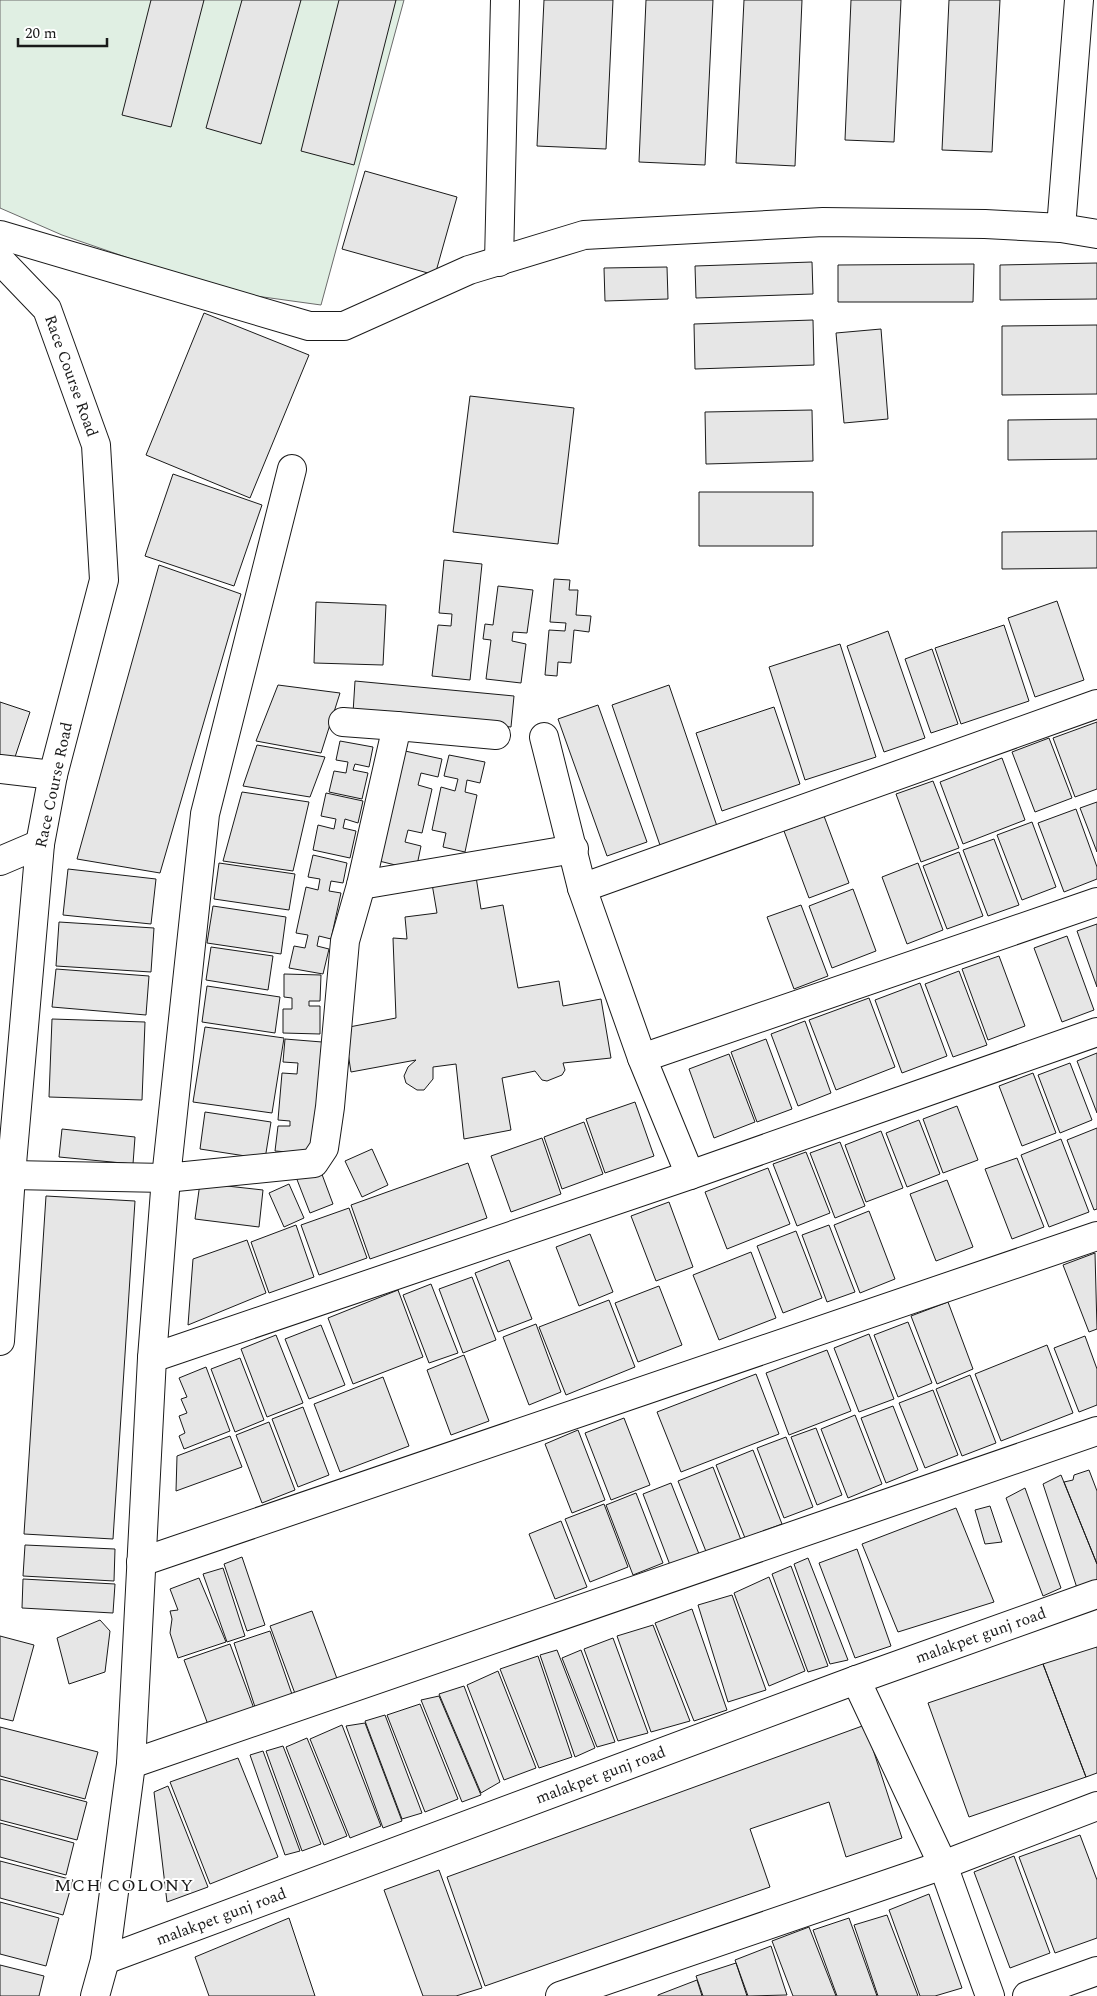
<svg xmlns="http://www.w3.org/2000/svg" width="1097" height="1996" font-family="Spectral,serif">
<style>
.pitch{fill:#e0efe3;stroke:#6a6a6a}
.building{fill:#e6e6e6;stroke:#1a1a1a}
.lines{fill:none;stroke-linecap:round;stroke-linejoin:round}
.minor-casing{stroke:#1a1a1a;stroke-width:30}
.minor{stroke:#fff;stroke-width:28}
.labels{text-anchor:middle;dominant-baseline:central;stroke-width:4;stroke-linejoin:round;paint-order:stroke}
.street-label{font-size:16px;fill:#1a1a1a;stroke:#fff}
.neighbourhood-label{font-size:18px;letter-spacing:1px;fill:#1a1a1a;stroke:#fff}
</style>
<rect width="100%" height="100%" fill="#fff"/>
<path class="pitch" d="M 0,0 L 404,0 L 321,305 L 227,292 L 62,235 L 0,208 Z"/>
<path class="building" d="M 151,0 L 204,0 L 171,127 L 122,115 Z
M 242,0 L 301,0 L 261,144 L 206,128 Z
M 339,0 L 396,0 L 354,165 L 301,151 Z
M 544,0 L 613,0 L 606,149 L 537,146 Z
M 646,0 L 713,0 L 705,165 L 639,162 Z
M 744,0 L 802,0 L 795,166 L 736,163 Z
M 851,0 L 901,0 L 894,142 L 845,140 Z
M 949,0 L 1000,0 L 992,152 L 942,150 Z
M 365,171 L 457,197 L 435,275 L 342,249 Z
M 812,262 L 813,294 L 696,298 L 695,266 Z
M 1097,263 L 1097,299 L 1000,300 L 1000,265 Z
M 974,264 L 973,302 L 838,302 L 838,265 Z
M 667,267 L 668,299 L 605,301 L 604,268 Z
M 204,313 L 309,355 L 250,498 L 146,455 Z
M 813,320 L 814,365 L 695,369 L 694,324 Z
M 1097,325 L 1097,394 L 1002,395 L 1002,326 Z
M 881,329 L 888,419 L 844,423 L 836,333 Z
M 470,396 L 574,408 L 558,544 L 453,532 Z
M 812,410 L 813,461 L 706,464 L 705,412 Z
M 1097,419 L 1097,459 L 1008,460 L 1008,420 Z
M 173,474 L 262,505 L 234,586 L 145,556 Z
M 699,492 L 813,492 L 813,546 L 699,546 Z
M 1097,531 L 1097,568 L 1002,569 L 1002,532 Z
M 444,560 L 482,564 L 470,680 L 432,676 L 438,625 L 451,626 L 452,614 L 439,613 Z
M 159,565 L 241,594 L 160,873 L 77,859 Z
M 554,579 L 570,580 L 569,590 L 578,590 L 576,615 L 591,616 L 589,632 L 574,630 L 571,663 L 558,662 L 557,676 L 545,675 L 549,630 L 565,631 L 566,623 L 550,622 Z
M 498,586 L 533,590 L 527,633 L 513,632 L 512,641 L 526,644 L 521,683 L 486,679 L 491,640 L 483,639 L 485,624 L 493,625 Z
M 1057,601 L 1084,680 L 1035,697 L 1008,618 Z
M 316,602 L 386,605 L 383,665 L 314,663 Z
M 1004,625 L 1029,701 L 961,724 L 935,648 Z
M 888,631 L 925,738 L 884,752 L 847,646 Z
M 840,644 L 876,757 L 805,780 L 769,667 Z
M 932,649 L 958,724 L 931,733 L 905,659 Z
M 355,681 L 514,696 L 511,727 L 353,713 Z
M 278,685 L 340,693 L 321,753 L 256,741 Z
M 669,685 L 719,832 L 662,851 L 612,705 Z
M 0,702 L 30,712 L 14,760 L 0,755 Z
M 598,705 L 647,842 L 607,856 L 558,719 Z
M 774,707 L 800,784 L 722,811 L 696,733 Z
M 1097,722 L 1097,789 L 1075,797 L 1053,738 Z
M 1049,738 L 1072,798 L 1035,812 L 1012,752 Z
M 340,741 L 373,747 L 369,767 L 355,764 L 353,770 L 368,773 L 362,799 L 329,792 L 334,771 L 346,773 L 348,762 L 336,760 Z
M 257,745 L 325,757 L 310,797 L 243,786 Z
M 405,751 L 442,759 L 438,777 L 421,773 L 418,785 L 432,789 L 422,833 L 408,830 L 405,842 L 421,846 L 416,870 L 379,861 Z
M 449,755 L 485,762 L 480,783 L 467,780 L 465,792 L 477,795 L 465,852 L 443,847 L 446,833 L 432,830 L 441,787 L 455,791 L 458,779 L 444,776 Z
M 1002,758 L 1025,820 L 963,844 L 940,782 Z
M 933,781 L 959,848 L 921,862 L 896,794 Z
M 242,792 L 309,802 L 293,871 L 223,861 Z
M 326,793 L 363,801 L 358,823 L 345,819 L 343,828 L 356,831 L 350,858 L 313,850 L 318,825 L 334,829 L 336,819 L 321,816 Z
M 1097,802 L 1097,852 L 1080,808 Z
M 1076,809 L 1097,867 L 1097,879 L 1064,892 L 1038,823 Z
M 824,816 L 849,883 L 809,898 L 784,831 Z
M 1032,822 L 1056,887 L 1022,900 L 997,835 Z
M 994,839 L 1019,905 L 988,916 L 963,850 Z
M 959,852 L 983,916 L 947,929 L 923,866 Z
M 313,855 L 347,863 L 343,883 L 331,881 L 329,891 L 341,893 L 331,939 L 319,936 L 317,946 L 329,949 L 323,974 L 289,968 L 294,946 L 305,948 L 308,935 L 296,933 L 306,887 L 318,890 L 320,879 L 308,877 Z
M 219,863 L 295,874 L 289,910 L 214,899 Z
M 918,863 L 943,930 L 907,944 L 882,877 Z
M 68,869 L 156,879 L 151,924 L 63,915 Z
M 475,870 L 481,909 L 503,905 L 518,988 L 559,981 L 563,1006 L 601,999 L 611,1058 L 563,1063 L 565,1070 L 562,1075 L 547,1081 L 542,1080 L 535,1071 L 502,1078 L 511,1130 L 464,1139 L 456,1064 L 433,1067 L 433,1079 L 424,1090 L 417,1090 L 406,1083 L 404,1076 L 408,1067 L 416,1060 L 351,1072 L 344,1028 L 396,1018 L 393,938 L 407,939 L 405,917 L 437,913 L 431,878 Z
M 853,889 L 876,951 L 832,968 L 809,906 Z
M 801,905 L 828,976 L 794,989 L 767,917 Z
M 213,906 L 286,917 L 281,954 L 207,943 Z
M 59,922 L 154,928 L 151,972 L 56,966 Z
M 1097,924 L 1097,987 L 1077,931 Z
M 1067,936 L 1094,1010 L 1062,1022 L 1034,948 Z
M 211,947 L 273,956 L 268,990 L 206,980 Z
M 999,956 L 1025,1026 L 988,1040 L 962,969 Z
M 56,969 L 149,976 L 146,1015 L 52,1007 Z
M 959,971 L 987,1045 L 953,1057 L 925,984 Z
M 284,974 L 321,975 L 320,1001 L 309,1001 L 309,1006 L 320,1006 L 320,1034 L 283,1033 L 283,1009 L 292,1009 L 292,998 L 284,997 Z
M 920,983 L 947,1056 L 902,1073 L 875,1000 Z
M 207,986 L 280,997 L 275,1033 L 202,1022 Z
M 869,998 L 895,1067 L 836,1090 L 809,1020 Z
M 52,1019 L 145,1022 L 142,1100 L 49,1097 Z
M 805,1021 L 831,1093 L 798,1106 L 771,1034 Z
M 205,1027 L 284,1038 L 272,1113 L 193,1102 Z
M 285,1039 L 322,1042 L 312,1154 L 275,1151 L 278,1126 L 290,1126 L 290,1121 L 278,1120 L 282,1073 L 297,1074 L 298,1063 L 283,1062 Z
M 766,1039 L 792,1109 L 757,1122 L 731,1052 Z
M 1097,1053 L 1097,1113 L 1077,1061 Z
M 729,1054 L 755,1122 L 714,1138 L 689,1069 Z
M 1070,1063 L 1092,1120 L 1060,1133 L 1038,1075 Z
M 1033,1073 L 1056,1133 L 1022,1146 L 999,1086 Z
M 635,1102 L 654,1156 L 605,1173 L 586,1119 Z
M 957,1106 L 978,1160 L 943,1173 L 923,1119 Z
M 205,1112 L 271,1122 L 265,1159 L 200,1149 Z
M 919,1120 L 940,1174 L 907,1187 L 886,1133 Z
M 584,1122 L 603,1174 L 562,1189 L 544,1137 Z
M 1097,1128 L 1097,1209 L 1094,1210 L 1067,1140 Z
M 62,1129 L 135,1137 L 133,1164 L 59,1157 Z
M 881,1131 L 903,1188 L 866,1202 L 845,1145 Z
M 542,1138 L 561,1194 L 511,1212 L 491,1156 Z
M 1061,1139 L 1089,1212 L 1049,1227 L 1021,1155 Z
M 840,1142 L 865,1206 L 835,1218 L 810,1153 Z
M 372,1149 L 388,1185 L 362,1197 L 345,1161 Z
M 806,1152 L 830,1213 L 797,1226 L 773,1164 Z
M 1017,1158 L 1044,1227 L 1012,1239 L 985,1169 Z
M 468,1163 L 487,1218 L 370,1259 L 351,1205 Z
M 768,1168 L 790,1224 L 727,1249 L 705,1192 Z
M 320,1169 L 333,1204 L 310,1213 L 296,1177 Z
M 947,1180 L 973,1247 L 936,1261 L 910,1194 Z
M 200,1183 L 263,1190 L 259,1227 L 195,1219 Z
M 289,1184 L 304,1218 L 284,1227 L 269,1193 Z
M 46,1196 L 135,1201 L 113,1539 L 24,1534 Z
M 669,1202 L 693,1267 L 656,1281 L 631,1216 Z
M 349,1208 L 367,1258 L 319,1275 L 301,1225 Z
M 869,1211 L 895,1279 L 860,1293 L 834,1225 Z
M 296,1225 L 314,1277 L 269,1293 L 251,1242 Z
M 829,1225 L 855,1292 L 827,1302 L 802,1235 Z
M 796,1231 L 822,1298 L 783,1313 L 757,1246 Z
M 590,1234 L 613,1292 L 579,1306 L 556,1247 Z
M 247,1240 L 266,1293 L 188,1325 L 193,1259 Z
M 751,1252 L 776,1318 L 719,1340 L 693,1275 Z
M 1095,1253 L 1097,1329 L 1089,1332 L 1063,1265 Z
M 509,1260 L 532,1319 L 498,1332 L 475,1273 Z
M 472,1277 L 496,1340 L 463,1353 L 439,1289 Z
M 431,1284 L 458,1353 L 429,1363 L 403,1295 Z
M 659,1286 L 682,1345 L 638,1362 L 615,1303 Z
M 398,1290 L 423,1357 L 353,1384 L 328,1318 Z
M 609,1300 L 635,1367 L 566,1395 L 539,1327 Z
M 948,1302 L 973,1369 L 937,1384 L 911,1316 Z
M 908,1322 L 932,1383 L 898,1397 L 874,1335 Z
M 536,1324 L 561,1392 L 529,1405 L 503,1337 Z
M 321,1325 L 345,1385 L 309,1399 L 285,1339 Z
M 869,1334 L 894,1399 L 859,1412 L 834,1348 Z
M 276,1335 L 303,1403 L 267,1417 L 241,1349 Z
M 1085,1336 L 1097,1369 L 1097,1405 L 1079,1412 L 1054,1348 Z
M 1047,1345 L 1073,1413 L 1001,1441 L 975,1374 Z
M 827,1350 L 851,1411 L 789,1435 L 766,1373 Z
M 464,1355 L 489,1421 L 451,1435 L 427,1370 Z
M 240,1358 L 264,1420 L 235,1432 L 211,1369 Z
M 206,1367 L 230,1431 L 184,1449 L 179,1436 L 185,1433 L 179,1416 L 187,1413 L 181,1399 L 187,1397 L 179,1378 Z
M 756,1374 L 779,1434 L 681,1472 L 657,1412 Z
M 970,1375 L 996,1443 L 962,1456 L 936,1389 Z
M 383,1377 L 409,1446 L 340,1472 L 314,1404 Z
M 933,1390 L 958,1455 L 925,1468 L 899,1403 Z
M 893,1406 L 918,1470 L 886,1483 L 861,1418 Z
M 303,1407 L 329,1475 L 298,1487 L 272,1419 Z
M 855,1415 L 882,1484 L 848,1498 L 821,1429 Z
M 624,1418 L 650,1485 L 611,1500 L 585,1433 Z
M 269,1422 L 295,1490 L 262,1503 L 236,1435 Z
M 816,1428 L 842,1495 L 817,1505 L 791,1437 Z
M 578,1430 L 605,1500 L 572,1513 L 545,1444 Z
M 230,1436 L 242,1467 L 176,1491 L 177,1456 Z
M 786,1437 L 813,1507 L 784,1518 L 757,1448 Z
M 753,1450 L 782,1524 L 745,1538 L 716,1465 Z
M 713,1467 L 741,1540 L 707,1554 L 678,1481 Z
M 1089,1470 L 1097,1491 L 1097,1564 L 1064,1482 L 1073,1480 L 1074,1475 Z
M 1061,1475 L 1097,1564 L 1097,1580 L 1077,1588 L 1043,1484 Z
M 671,1483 L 699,1554 L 670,1565 L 643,1494 Z
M 1025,1488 L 1061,1588 L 1043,1596 L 1006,1498 Z
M 636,1493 L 663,1563 L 633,1575 L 606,1505 Z
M 604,1504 L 628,1567 L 590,1582 L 565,1519 Z
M 990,1506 L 1002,1542 L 985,1544 L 975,1510 Z
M 956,1508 L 994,1602 L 898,1632 L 862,1544 Z
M 561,1521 L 587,1587 L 555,1599 L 529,1534 Z
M 25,1545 L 115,1549 L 114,1581 L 23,1576 Z
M 857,1549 L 891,1646 L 855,1658 L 819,1563 Z
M 242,1557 L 265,1625 L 247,1631 L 224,1564 Z
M 808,1558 L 848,1660 L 830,1664 L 794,1564 Z
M 791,1566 L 828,1666 L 808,1672 L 772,1574 Z
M 223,1568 L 245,1636 L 227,1642 L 203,1574 Z
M 769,1577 L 805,1671 L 769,1686 L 734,1593 Z
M 199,1578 L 226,1642 L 178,1658 L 170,1633 L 172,1619 L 170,1611 L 178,1610 L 170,1589 Z
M 23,1579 L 115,1584 L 113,1613 L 22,1608 Z
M 732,1595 L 766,1690 L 728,1702 L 698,1605 Z
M 692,1609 L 727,1710 L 694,1721 L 655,1623 Z
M 312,1611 L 339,1684 L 297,1699 L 270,1626 Z
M 100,1620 L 110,1631 L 105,1672 L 69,1684 L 57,1638 Z
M 653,1625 L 690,1721 L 651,1732 L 617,1636 Z
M 270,1631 L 294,1700 L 257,1713 L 234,1643 Z
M 0,1636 L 34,1645 L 13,1721 L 0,1718 Z
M 613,1638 L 648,1733 L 618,1741 L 584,1649 Z
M 230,1644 L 256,1714 L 210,1730 L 184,1660 Z
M 1097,1647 L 1097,1773 L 1086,1777 L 1043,1664 Z
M 557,1650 L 595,1748 L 575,1757 L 540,1655 Z
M 581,1650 L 615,1742 L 597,1747 L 562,1658 Z
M 538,1656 L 572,1757 L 539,1768 L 500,1669 Z
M 1043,1664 L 1086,1777 L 969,1817 L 928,1703 Z
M 498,1671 L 536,1768 L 504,1780 L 467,1685 Z
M 464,1686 L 500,1782 L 481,1793 L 439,1694 Z
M 439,1696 L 481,1795 L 462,1802 L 421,1700 Z
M 420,1704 L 458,1799 L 425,1812 L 387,1715 Z
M 385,1715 L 422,1813 L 402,1819 L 365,1721 Z
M 365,1723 L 402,1821 L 383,1828 L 346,1726 Z
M 342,1725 L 381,1826 L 350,1838 L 310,1739 Z
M 865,1725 L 902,1838 L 846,1857 L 829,1802 L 750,1829 L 770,1887 L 485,1986 L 447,1877 Z
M 0,1727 L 98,1752 L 85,1799 L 0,1776 Z
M 307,1738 L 347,1836 L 324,1845 L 286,1747 Z
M 283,1746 L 321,1844 L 302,1851 L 266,1751 Z
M 263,1751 L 300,1851 L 285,1855 L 250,1755 Z
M 238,1758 L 278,1857 L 210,1884 L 170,1782 Z
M 0,1779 L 87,1802 L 77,1840 L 0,1820 Z
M 168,1786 L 208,1887 L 167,1902 L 154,1792 Z
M 0,1823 L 74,1843 L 66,1875 L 0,1857 Z
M 1080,1835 L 1097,1880 L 1097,1938 L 1055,1953 L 1019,1857 Z
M 1014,1856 L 1050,1953 L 1010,1968 L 974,1872 Z
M 0,1861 L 73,1880 L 63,1915 L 0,1898 Z
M 439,1870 L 482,1988 L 456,1996 L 423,1996 L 384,1890 Z
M 929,1894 L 962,1988 L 935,1996 L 920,1996 L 889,1910 Z
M 0,1902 L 59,1918 L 46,1966 L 0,1954 Z
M 887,1915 L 918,1996 L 878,1996 L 854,1925 Z
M 289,1918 L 315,1996 L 209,1996 L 195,1957 Z
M 849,1918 L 877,1996 L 837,1996 L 813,1930 Z
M 809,1927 L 836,1996 L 793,1996 L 772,1941 Z
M 771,1946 L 787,1995 L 748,1996 L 735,1960 Z
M 736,1963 L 747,1996 L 703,1996 L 696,1976 Z
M 0,1965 L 44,1976 L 39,1996 L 0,1996 Z
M 697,1980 L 702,1996 L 658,1996 L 658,1995 Z"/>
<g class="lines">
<g class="minor-casing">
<g id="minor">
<path d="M 1061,228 L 1097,234"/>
<path d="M 0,235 L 309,326 L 344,326 L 469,270 L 584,235 L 823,222 L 985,224 L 1061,228 L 1079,0"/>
<path id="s1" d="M 0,260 L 47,309 L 96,445 L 104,580 L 53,775 L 40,844 L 11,1175 L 0,1341"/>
<path d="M 499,262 L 505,0"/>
<path d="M 292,469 L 205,814 L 166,1178 L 314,1163 L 324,1148 L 330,1107 L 345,941 L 361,885 L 397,726 L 496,735"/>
<path d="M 343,722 L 397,726"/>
<path d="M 544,737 L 582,888 L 642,1058 L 690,1175"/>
<path d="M 0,769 L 53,775"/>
<path d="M 0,861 L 40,844"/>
<path d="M 361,885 L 574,849"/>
<path d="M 582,888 L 1097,704"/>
<path d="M 642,1058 L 1097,902"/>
<path d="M 11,1175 L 166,1178 L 152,1358 L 131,1764 L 105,1960 L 95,1996"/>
<path d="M 152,1358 L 690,1175 L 1097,1032"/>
<path d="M 141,1562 L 1097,1236"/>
<path d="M 856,1680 L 943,1865 L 990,1996"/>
<path d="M 131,1764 L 1097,1431"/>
<path id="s2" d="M 105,1960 L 856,1680 L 1097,1594"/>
<path d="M 560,1996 L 943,1865 L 1097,1806"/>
<path d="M 1027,1996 L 1097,1971"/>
</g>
</g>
<use href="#minor" class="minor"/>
</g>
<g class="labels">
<g class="street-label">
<text stroke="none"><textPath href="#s1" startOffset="139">Race Course Road</textPath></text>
<text transform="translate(54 785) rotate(-78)">Race Course Road</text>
<text stroke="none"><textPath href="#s2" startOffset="934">malakpet gunj road</textPath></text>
<text stroke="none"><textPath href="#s2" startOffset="529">malakpet gunj road</textPath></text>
<text stroke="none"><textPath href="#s2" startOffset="124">malakpet gunj road</textPath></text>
</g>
<g class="neighbourhood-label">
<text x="124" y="1885">MCH COLONY</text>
</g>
</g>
<path d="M18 38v8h89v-8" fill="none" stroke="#1a1a1a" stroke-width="2.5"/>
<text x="25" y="38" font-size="15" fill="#1a1a1a" stroke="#ffffff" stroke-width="4" paint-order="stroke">20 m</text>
</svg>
